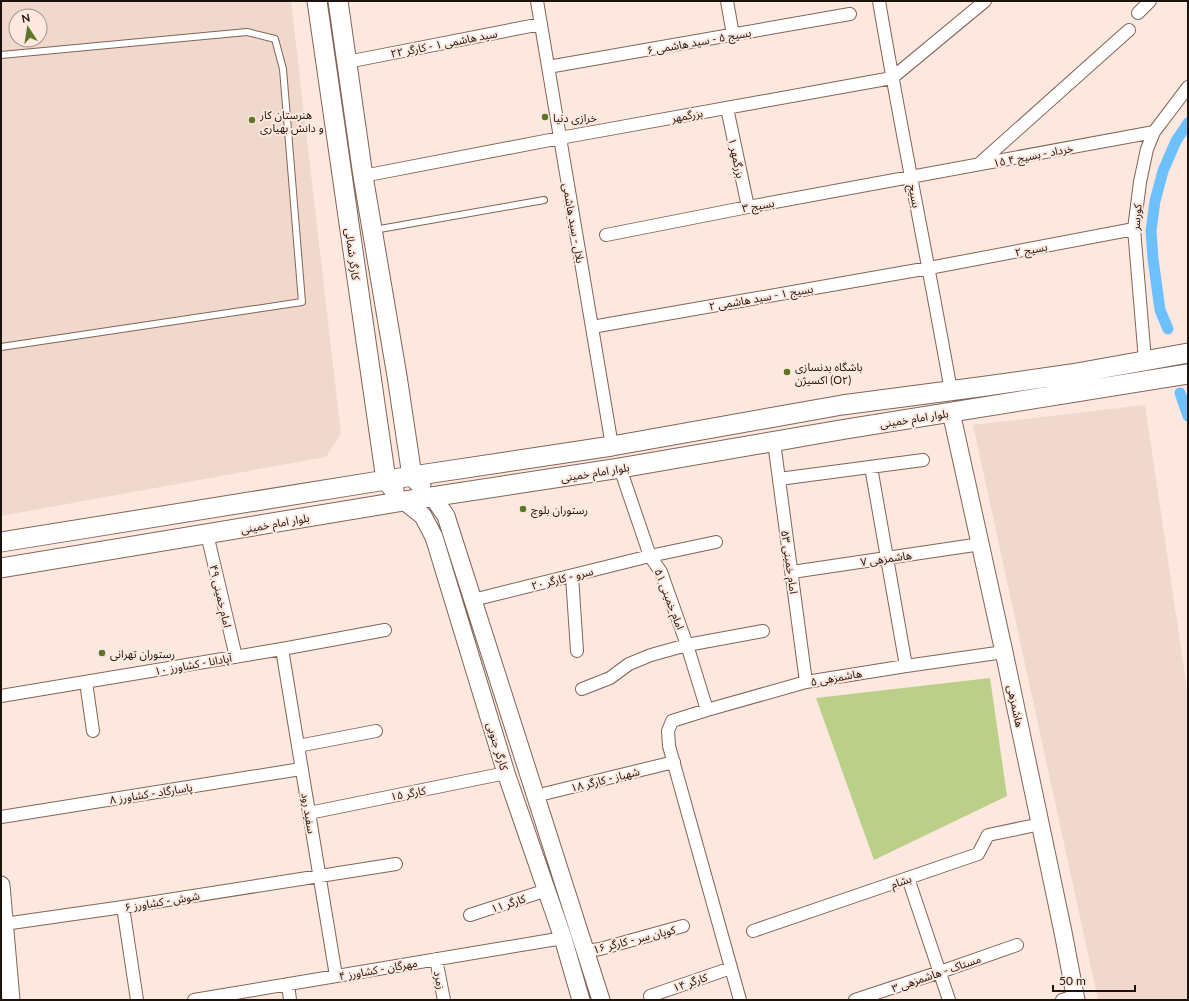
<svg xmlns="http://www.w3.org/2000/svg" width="1189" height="1001" font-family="Lato,'Noto Sans Arabic',sans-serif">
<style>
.built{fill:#f0d8cc;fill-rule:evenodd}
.green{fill:#bbcf89}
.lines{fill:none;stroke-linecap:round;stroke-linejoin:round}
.canal{stroke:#6dc0fe;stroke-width:11}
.lane-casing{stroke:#826457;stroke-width:8}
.street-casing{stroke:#826457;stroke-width:14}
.secondary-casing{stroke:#826457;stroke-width:19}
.primary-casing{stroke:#826457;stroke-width:21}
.lane{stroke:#fff;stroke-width:6}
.street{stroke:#fff;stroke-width:12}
.secondary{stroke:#fff;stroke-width:17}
.primary{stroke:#fff;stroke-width:19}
.poi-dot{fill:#5f7526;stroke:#fde8df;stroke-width:1.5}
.labels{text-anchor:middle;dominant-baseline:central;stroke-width:4;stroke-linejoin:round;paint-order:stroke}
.street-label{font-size:11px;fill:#1d120c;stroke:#fde8df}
.poi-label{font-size:11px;fill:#1d120c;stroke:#fde8df;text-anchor:start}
</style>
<rect width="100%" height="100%" fill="#fde8df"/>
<path class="built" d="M 1,1 L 291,1 L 341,434 L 326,457 L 1,516 ZM 16,16 L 40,16 L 40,40 L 16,40 Z
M 1145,405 L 1188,696 L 1188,1000 L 1098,1000 L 973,425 Z"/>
<path class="green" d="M 990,678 L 1007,796 L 874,860 L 816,698 Z"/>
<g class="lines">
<path class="canal" d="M 1168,329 L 1160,310 L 1153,259 L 1151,231 L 1155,201 L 1163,171 L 1176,141 L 1188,123
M 1180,393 L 1188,416"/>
<g class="lane-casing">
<path id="lane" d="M 1,55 L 247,32 L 275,39 L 283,69 L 302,302 L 1,347
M 374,230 L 544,200"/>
</g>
<g class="street-casing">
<path id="street" d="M 537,1 L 612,446
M 727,1 L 733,35
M 879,1 C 901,131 928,261 951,391
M 1138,13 L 1150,1
M 347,62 L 541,24
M 548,67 L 850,14
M 727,108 L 748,207
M 979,164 L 1129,30
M 363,176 L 560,138 L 892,78 L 985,1
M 606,235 L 748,207 L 1154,132
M 592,327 L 929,268 L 1134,229
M 1145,360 L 1134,229 L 1140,182 L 1147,149 L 1154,132 L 1188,87
M 774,442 L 806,682
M 871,467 L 906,666
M 620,468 L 650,556 L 661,572 L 687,645 L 707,710
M 779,479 L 923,460
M 207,534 L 236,657
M 792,572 L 981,544
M 572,576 L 577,651
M 473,600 L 650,556 L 716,542
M 282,649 L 336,976
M 86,682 L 93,731
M 582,689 L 610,678 L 629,664 L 651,655 L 687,645 L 763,631
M 1,696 L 282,649 L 385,630
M 298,746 L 376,731
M 535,796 L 674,762
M 309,813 L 506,773
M 1,817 L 301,769
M 908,878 L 949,1000
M 123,907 L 137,1000
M 470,915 L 547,890
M 4,924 L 123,907 L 396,864
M 753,931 L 978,854 L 988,835 L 1041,824
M 585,951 L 600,949 L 683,926
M 436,959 L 444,1000
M 288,984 L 290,1000
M 650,996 L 731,968
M 194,1000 L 563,938
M 740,1000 L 669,746 L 668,731 L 672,721 L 707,710 L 806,682 L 906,666 L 1004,652
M 855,1000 L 940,972 L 1017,945
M 1062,1000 L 1075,996"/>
</g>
<g class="secondary-casing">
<path id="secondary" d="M 951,412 L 1004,652 L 1063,932 L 1076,1000
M 433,497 L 446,516 L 601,1000
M 404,501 L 423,516 L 434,537 L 506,773 L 563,938 L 581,1000
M 1,885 L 11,1000"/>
</g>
<g class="primary-casing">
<path id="primary" d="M 317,1 L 386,480 L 394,490
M 338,1 L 363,176 L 397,376 L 412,476 L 421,485
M 1,542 L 386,480 L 612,446 L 842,405 L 979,387 L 1071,374 L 1188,353
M 1,568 L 404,501 L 620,468 L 846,429 L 1188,374"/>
</g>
<use href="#lane" class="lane"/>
<use href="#street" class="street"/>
<use href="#secondary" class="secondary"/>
<use href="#primary" class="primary"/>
</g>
<g class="poi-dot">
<circle cx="545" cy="117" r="4"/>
<circle cx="252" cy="120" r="4"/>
<circle cx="787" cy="372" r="4"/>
<circle cx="523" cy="509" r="4"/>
<circle cx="102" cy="653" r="4"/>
</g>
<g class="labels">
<g class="street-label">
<text transform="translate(699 41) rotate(-10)">بسیج ۵ - سید هاشمی ۶</text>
<text transform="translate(444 43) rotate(-11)">سید هاشمی ۱ - کارگر ۲۲</text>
<text transform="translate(687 115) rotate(-10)">بزرگمهر</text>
<text transform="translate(1033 155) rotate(-11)">۱۵ خرداد - بسیج ۴</text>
<text transform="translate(737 158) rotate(78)">بزرگمهر ۱</text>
<text transform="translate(915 196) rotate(79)">بسیج</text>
<text transform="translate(758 205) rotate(-10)">بسیج ۳</text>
<text transform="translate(1136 217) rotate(-85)">کورسر</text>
<text transform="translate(574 223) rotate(80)">بلال - سید هاشمی</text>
<text transform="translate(1031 249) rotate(-11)">بسیج ۲</text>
<text transform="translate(353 254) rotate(82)">کارگر شمالی</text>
<text transform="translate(761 297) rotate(-10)">بسیج ۱ - سید هاشمی ۲</text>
<text transform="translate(914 418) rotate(-9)">بلوار امام خمینی</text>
<text transform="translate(595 472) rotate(-9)">بلوار امام خمینی</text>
<text transform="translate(275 523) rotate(-10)">بلوار امام خمینی</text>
<text transform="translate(886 558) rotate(-8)">هاشمزهی ۷</text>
<text transform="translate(790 562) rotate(82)">امام خمینی ۵۳</text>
<text transform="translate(562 578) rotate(-14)">سرو - کارگر ۲۰</text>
<text transform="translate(221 596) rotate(77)">امام خمینی ۴۹</text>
<text transform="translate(670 599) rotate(69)">امام خمینی ۵۱</text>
<text transform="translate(193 664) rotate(-10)">آپادانا - کشاورز ۱۰</text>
<text transform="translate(836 677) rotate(-10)">هاشمزهی ۵</text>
<text transform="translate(1016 706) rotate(78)">هاشمزهی</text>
<text transform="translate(498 746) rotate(73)">کارگر جنوبی</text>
<text transform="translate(605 779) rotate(-14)">شهباز - کارگر ۱۸</text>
<text transform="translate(151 793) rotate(-9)">پاسارگاد - کشاورز ۸</text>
<text transform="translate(408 793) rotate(-11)">کارگر ۱۵</text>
<text transform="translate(309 813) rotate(81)">سفید رود</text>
<text transform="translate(901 881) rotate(-19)">بشام</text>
<text transform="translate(162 901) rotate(-9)">شوش - کشاورز ۶</text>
<text transform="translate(508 903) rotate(-18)">کارگر ۱۱</text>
<text transform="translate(634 939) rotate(-14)">کوپان سر - کارگر ۱۶</text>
<text transform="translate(378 969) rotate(-10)">مهرگان - کشاورز ۴</text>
<text transform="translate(936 973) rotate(-19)">مستاک - هاشمزهی ۳</text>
<text transform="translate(440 980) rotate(78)">زمرد</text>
<text transform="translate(690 982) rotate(-19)">کارگر ۱۴</text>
</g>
<g class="poi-label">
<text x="260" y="114">هنرستان کار<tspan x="260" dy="13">و دانش بهیاری</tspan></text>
<text x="553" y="117">خرازی دنیا</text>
<text x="795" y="366">باشگاه بدنسازی<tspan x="795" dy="13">اکسیژن (O۲)</tspan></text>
<text x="531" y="509">رستوران بلوچ</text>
<text x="110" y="653">رستوران تهرانی</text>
</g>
</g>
<rect width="1189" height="1001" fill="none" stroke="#1d120c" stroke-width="4"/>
<g transform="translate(28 28) rotate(348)"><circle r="19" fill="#fde8df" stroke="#a3928b"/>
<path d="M0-3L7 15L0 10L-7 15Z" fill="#5f7526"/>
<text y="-6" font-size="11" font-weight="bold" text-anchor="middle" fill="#1d120c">N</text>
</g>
<path d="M1053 985v6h82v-6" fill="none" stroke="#1d120c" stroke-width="2"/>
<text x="1059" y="985" font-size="12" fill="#1d120c" stroke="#fde8df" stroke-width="3" paint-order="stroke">50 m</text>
</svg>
